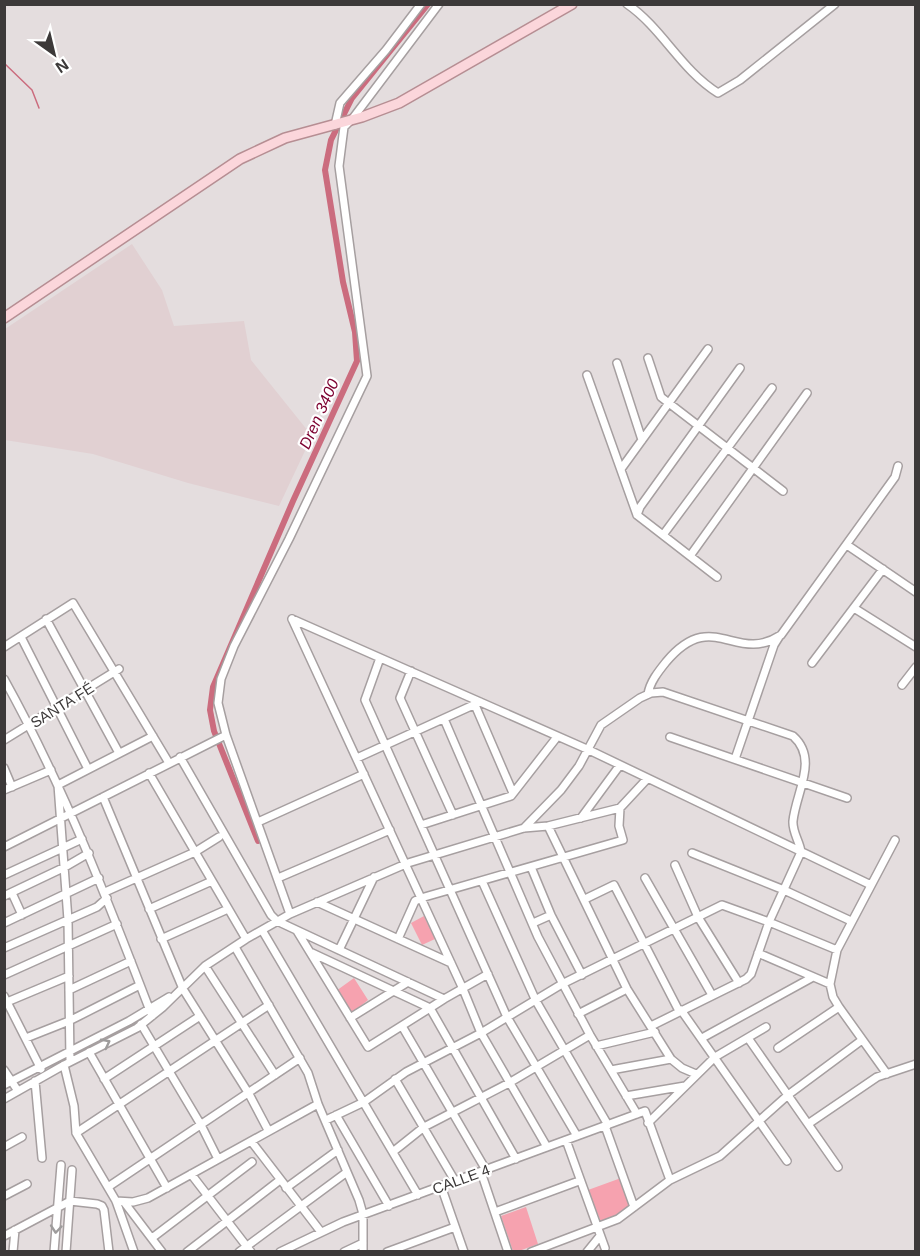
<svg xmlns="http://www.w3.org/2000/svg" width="920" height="1256" font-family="Helvetica,sans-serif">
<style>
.built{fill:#e1d0d2}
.green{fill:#f6a2af}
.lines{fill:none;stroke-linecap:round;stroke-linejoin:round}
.stream{stroke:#cb6c7e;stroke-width:1.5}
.canal{stroke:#cb6c7e;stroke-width:6}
.minor-casing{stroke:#a69fa0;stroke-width:10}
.major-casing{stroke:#b68e93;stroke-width:12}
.minor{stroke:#fff;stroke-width:7}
.major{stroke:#fbd6db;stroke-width:9}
.oneway{stroke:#9e9c9c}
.labels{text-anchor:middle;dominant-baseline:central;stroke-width:4.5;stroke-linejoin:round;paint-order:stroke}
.street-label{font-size:15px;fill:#3c3939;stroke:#fff}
.water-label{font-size:16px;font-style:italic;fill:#7c002f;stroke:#fff}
</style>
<rect width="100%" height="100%" fill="#e4ddde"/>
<path class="built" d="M 132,244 L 162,290 L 174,326 L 244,321 L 251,360 L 312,436 L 279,506 L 188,483 L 93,454 L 5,440 L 5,329 Z"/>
<path class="green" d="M 424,916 L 435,939 L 422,945 L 411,923 Z
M 354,978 L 368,1000 L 351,1014 L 336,991 Z
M 621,1178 L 631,1205 L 618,1215 L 601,1222 L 588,1190 Z
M 526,1207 L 538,1244 L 519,1251 L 513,1251 L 501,1216 Z"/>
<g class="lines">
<path class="stream" d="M 4,63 L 32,90 L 39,108"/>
<path class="canal" d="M 258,841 L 214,731 L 210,710 L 213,687 L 293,501 L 357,361 L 355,332 L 343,282 L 325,170 L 331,140 L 352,98 L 428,4"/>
<g class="minor-casing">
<path id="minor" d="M 627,4 C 662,28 681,70 718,93 L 740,80 L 835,4
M 335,125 L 340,103 L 386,50 L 421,4
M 648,358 L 661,397 L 783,491
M 617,363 L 642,440
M 587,375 L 637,515 L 717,577
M 621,469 L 708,349
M 637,515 L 640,507 L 740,368
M 663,535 L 772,388
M 847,545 L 916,592
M 690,556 L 807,393
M 854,608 L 916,647
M 46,619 L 119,753
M 292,619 L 589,750 L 871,885
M 292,619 L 463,989 L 481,1033 L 547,1147
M 21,637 L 88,769
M 4,647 L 73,603 L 169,763
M 380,658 L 365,700 L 507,1017 L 577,1136
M 812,663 L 883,569
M 411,671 L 400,698 L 453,815
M 4,679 C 64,787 108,901 152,1016
M 902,685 L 916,667
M 648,694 C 650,682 658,672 666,662 C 713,606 735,665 781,635 L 895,477 L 898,466
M 475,705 L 513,793
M 444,719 L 538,937 L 590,1035 L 637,1114
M 670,737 L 847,798
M 4,740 L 119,669
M 180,757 L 271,915 L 277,921 L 444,999 L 488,974
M 357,758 L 480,702
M 735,759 L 774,645 L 779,637
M 4,768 L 12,787
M 149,773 L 246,939
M 4,790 L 51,770
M 103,797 L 183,989 L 249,1094 L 268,1130
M 581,818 L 620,765
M 258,822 L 364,774
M 421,825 L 511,796 L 557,737
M 548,826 L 627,989 L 671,1059 L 682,1068 L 696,1074
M 524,828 L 561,790 L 579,766 L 601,725 L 640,698 L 651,693 L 663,692 L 793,736 C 819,759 796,792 793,821 C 792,832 800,842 801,852 L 769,922 L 751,974 L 746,979 L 651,1026
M 4,847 L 226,735
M 692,853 L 784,890 L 851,921
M 675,865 L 698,917 L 739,983
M 531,867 L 551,915 L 582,975
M 4,875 L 82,839
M 278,878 L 390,830
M 645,878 L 712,995
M 482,881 L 536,1001 L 608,1125
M 105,892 L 195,852 L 219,837
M 12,893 L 22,915
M 4,896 L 65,867 L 89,853
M 585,899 L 614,885 L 679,1011
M 317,902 L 451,963
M 149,909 L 212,881
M 290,914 L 226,735 L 218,703 L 221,679 L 234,646 L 289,539 L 367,376 L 339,166 L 344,127 L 353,118 L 439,4
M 4,923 L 99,878
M 533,923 L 551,915
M 262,930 L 418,1195
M 297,931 L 368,1047 L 430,1008
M 161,939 L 228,909
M 398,939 L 415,901 L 421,898 L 623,840 L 619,826 L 620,808
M 235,947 L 308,1073 L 318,1104 L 359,1200 L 363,1214 L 363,1252
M 4,948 L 97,907 L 107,898
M 339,950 L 374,877
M 310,952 L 430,1008
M 758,953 L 830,984
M 205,966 L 275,1075
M 4,975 L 117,924
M 69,990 L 131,961
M 4,996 L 41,1069
M 444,999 L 430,1008 L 516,1159
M 7,1002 L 69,976
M 681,1010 L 787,1161
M 578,1014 L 627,989
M 350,1018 L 408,982
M 141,1024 L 201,1125 L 218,1159
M 402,1026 L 486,1170
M 26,1038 L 69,1021 L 140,985
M 702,1038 L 813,977
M 748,1038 L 838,1167
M 596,1046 L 655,1032
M 778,1048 L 839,1007
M 89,1052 L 167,1188
M 70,1061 L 68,920 L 58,785 L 153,736
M 64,1065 L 74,1106 L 76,1133 L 116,1201 L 134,1252
M 4,1070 L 18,1091
M 611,1070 L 671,1059
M 887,1074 L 839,1007 L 833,997 L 830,984 L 837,950 L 895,840
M 104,1079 L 200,1016
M 395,1079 L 455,1181
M 35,1081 L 42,1158
M 4,1085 L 129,1021 L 169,997
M 626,1096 L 685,1086
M 4,1099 L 64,1065 L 137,1028 L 163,1007 L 205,966 L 246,939 L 290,914 L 408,863 L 524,828 L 548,826 L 620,808 L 647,779
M 336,1115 L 389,1206
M 326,1120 L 364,1102 L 406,1072 L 481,1033 L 562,984 L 722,905 L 769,922 L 837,950
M 648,1123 L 715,1057 L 766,1027
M 808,1124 L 877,1077 L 916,1064
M 605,1126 L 634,1207
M 76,1133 L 269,1005
M 566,1140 L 605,1248
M 251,1141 L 321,1232
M 4,1147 L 22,1137
M 394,1151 L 424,1127 L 509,1083 L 590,1035
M 481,1172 L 508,1252
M 191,1174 L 251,1252
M 441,1186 L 464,1252
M 108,1187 L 300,1058
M 286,1188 L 338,1150
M 4,1196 L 27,1184
M 116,1201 L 133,1202 L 148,1198 L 318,1104
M 124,1202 L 162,1252
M 495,1212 L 579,1181
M 4,1236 L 70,1201 L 97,1204 L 102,1206 L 104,1210 L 109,1252
M 152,1238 L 252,1162
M 13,1252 L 15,1230
M 54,1252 L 61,1165
M 66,1252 L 72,1170
M 187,1252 L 280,1180
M 239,1252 L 347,1172
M 280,1252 L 343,1222 L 645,1111 L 670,1180
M 344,1252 L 363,1243
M 387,1252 L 455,1227
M 531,1252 L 618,1219 L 670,1180 L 720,1156 L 788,1095 L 862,1040
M 587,1252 L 600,1236"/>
</g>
<g class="major-casing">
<path id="major" d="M 4,318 L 240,159 L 285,138 L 362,117 L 399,103 L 572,4"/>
</g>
<use href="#minor" class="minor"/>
<use href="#major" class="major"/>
</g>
<defs><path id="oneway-chevron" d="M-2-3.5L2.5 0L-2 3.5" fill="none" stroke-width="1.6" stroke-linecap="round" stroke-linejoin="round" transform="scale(1.5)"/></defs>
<g class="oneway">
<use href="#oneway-chevron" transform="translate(106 1043) rotate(-27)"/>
<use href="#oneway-chevron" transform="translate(56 1229) rotate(95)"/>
</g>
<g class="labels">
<g class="street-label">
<text transform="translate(62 705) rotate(-32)">SANTA FÉ</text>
<text transform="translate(461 1179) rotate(-20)">CALLE 4</text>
</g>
<g class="water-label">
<text transform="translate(319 414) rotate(-66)">Dren 3400</text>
</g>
</g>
<rect width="920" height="1256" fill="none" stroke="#3c3939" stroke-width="12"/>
<g transform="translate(54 54) rotate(146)" stroke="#ffffff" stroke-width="4.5" paint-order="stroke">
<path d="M0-4.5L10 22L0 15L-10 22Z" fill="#3c3939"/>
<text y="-9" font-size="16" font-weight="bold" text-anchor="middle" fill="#3c3939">N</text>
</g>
</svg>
